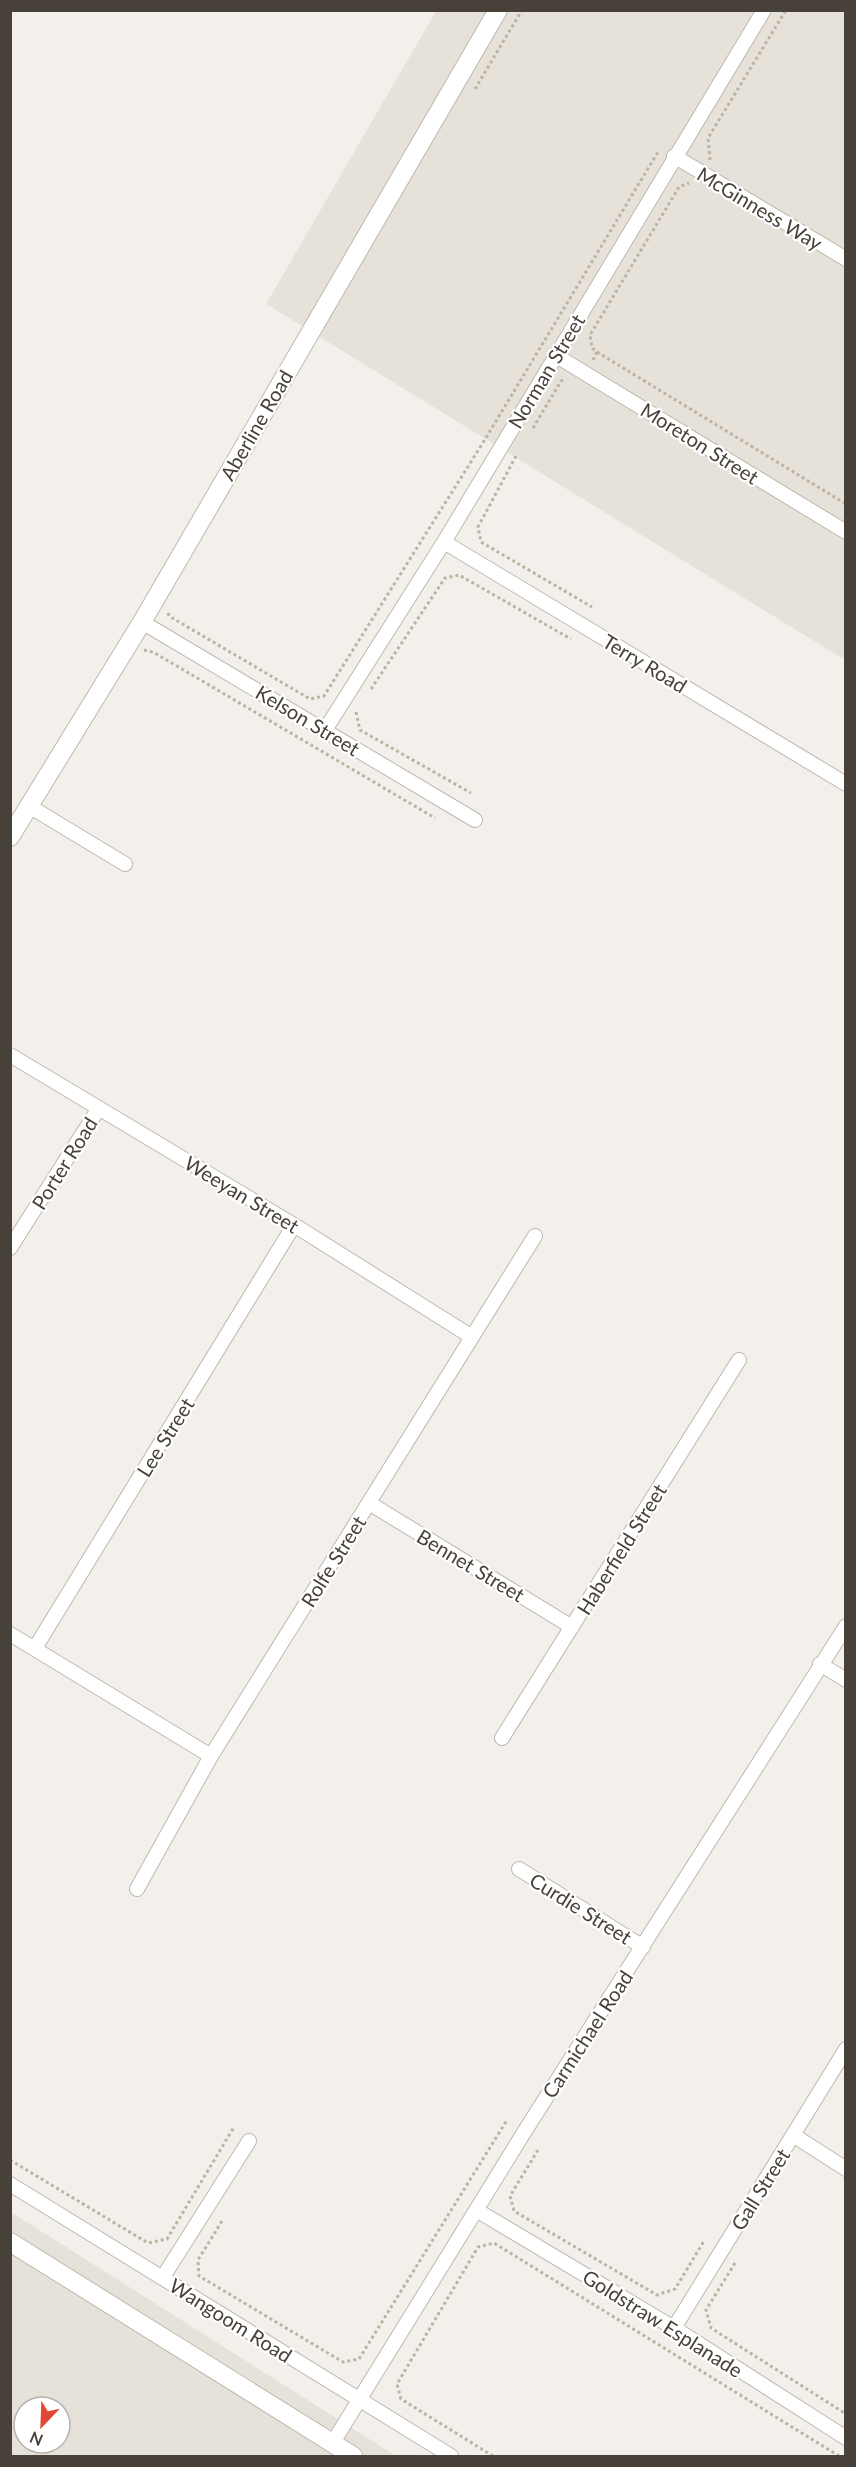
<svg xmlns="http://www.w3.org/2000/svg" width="856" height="2467" font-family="Lato,sans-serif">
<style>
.residential{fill:#e7e2d9;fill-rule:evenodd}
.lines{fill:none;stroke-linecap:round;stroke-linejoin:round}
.minor-casing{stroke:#beb8ae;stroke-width:16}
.tertiary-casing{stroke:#beb8ae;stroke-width:20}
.path{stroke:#beb3a1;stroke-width:3;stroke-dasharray:3 3;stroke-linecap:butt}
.minor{stroke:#fff;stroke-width:14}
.tertiary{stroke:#fff;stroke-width:18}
.labels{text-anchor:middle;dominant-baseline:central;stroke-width:4.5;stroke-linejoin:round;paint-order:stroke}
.street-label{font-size:20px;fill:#474139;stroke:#fff}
</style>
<rect width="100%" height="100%" fill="#f3f0eb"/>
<path class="residential" d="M 436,11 L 845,11 L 845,660 L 266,304 Z
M 11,2212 L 396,2456 L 11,2456 ZM 24,2407 L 60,2407 L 60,2443 L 24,2443 Z"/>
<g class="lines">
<g class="minor-casing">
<path id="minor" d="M 674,156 L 846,259
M 555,355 L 846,532
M 444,542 L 846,784
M 142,622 L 475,820
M 325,730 L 444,542 L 764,10
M 29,806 L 125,864
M 10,1055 L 294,1225 L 472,1337
M 10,1248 L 99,1108
M 369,1503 L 572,1627
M 10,1634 L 211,1756
M 35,1648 L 294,1225
M 820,1664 L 846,1680
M 502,1738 L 739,1360
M 519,1869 L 643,1947
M 137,1889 L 211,1756 L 535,1236
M 793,2135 L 846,2169
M 10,2184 L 451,2456
M 478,2211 L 674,2328 L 846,2438
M 163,2277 L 249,2141
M 674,2328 L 846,2049
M 332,2444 L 523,2134 L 846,1626"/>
</g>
<g class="tertiary-casing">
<path id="tertiary" d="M 10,837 L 142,622 L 498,10
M 10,2242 L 353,2456"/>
</g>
<path class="path" d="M 475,89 L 522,10
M 710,160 L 708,138 L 786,10
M 597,352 L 846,504
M 593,360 L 597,352 L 592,348 L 590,335 L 679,187 L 689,183
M 533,428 L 561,381 L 566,380
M 516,456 L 478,527 L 481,542 L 592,607
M 168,613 L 169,616 L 310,699 L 324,696 L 484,441 L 658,152
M 144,650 L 153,652 L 435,818
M 371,689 L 445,578 L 459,575 L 571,639
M 356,712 L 360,730 L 471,793
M 538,2150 L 510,2196 L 514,2211 L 657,2295 L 675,2289 L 704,2241
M 10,2160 L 148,2243 L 167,2239 L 234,2127
M 222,2221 L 198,2260 L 199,2276 L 343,2362 L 359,2359 L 507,2120
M 735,2263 L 706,2310 L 711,2328 L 846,2414
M 493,2456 L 401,2399 L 397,2384 L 478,2247 L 494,2243 L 839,2456"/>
<use href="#minor" class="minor"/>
<use href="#tertiary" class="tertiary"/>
</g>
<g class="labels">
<g class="street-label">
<text transform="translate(760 208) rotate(31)">McGinness Way</text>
<text transform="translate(546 371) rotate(-59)">Norman Street</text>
<text transform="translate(256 425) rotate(-60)">Aberline Road</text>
<text transform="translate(700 443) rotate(32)">Moreton Street</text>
<text transform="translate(645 663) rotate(31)">Terry Road</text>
<text transform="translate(308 720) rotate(31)">Kelson Street</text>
<text transform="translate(64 1163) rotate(-58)">Porter Road</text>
<text transform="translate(242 1194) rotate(31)">Weeyan Street</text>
<text transform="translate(165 1437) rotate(-58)">Lee Street</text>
<text transform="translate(621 1549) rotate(-58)">Haberfield Street</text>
<text transform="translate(333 1561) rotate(-58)">Rolfe Street</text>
<text transform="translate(471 1565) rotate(31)">Bennet Street</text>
<text transform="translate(581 1908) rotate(32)">Curdie Street</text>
<text transform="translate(587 2034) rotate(-57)">Carmichael Road</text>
<text transform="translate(760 2189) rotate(-58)">Gall Street</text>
<text transform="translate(231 2320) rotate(32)">Wangoom Road</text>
<text transform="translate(663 2323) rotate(32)">Goldstraw Esplanade</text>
</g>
</g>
<rect width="856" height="2467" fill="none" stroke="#474139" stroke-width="24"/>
<g transform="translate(42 2425) rotate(203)"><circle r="28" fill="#ffffff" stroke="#b5b3b0" stroke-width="1.5"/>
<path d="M0-4.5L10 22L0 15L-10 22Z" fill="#e14934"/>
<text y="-9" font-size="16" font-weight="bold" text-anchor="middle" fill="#474139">N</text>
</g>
</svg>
